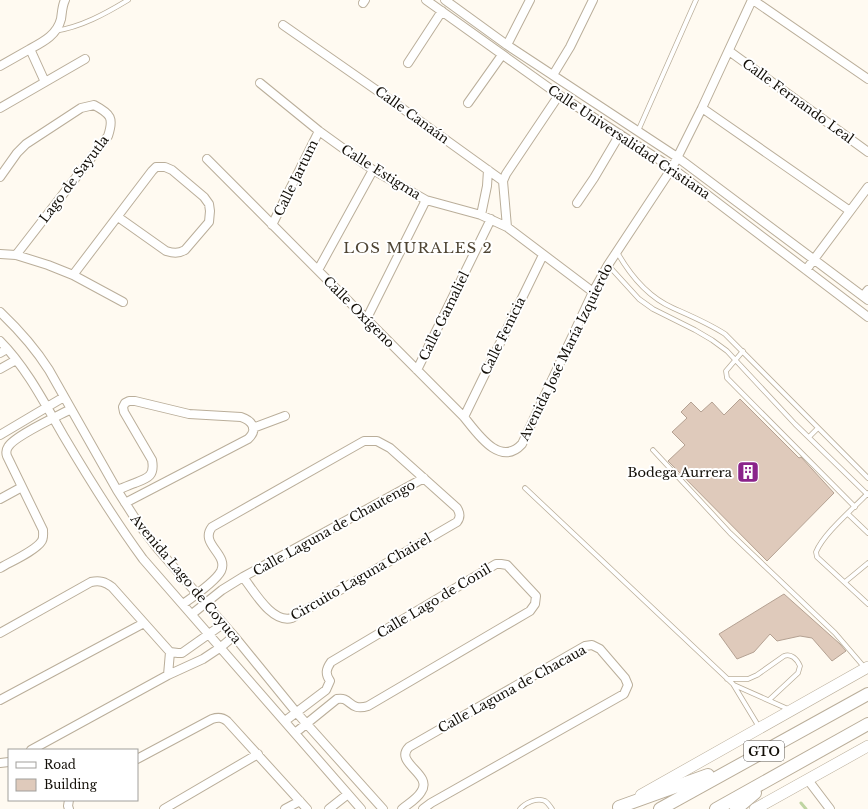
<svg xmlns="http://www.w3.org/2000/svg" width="868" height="809" font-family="'Libre Baskerville',serif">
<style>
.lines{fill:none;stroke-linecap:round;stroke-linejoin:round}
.stream{stroke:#bfd5a2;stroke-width:3}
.building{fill:#dfcabb;stroke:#b4a192}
.lane-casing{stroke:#baae9a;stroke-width:5.5}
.street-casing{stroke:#baae9a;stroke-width:10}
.secondary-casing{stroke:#baae9a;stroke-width:12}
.primary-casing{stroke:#baae9a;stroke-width:14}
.lane{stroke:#fff;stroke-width:4}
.street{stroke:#fff;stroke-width:8}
.secondary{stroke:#fff;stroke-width:11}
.primary{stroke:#fff;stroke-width:12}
.labels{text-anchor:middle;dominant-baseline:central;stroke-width:4;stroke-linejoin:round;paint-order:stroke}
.shield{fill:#fff;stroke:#5a5752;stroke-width:1}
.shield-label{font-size:12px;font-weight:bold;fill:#130f08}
.street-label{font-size:13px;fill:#130f08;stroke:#fff}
.poi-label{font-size:13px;fill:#130f08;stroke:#fff;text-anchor:end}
.quarter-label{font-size:15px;letter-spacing:1px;fill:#4f4534;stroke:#fff}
</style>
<rect width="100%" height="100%" fill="#fffaf1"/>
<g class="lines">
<path class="stream" d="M 801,803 L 806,809"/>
</g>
<path class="building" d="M 740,399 L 799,458 L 801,457 L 834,493 L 767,561 L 668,461 L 685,445 L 672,432 L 687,418 L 681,412 L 691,402 L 701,412 L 712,402 L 724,415 Z
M 784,594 L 840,644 L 846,651 L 832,661 L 812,638 L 800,636 L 777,641 L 770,634 L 754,652 L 737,659 L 719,634 Z"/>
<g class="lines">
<g class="lane-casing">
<path id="lane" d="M 55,31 C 81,27 105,14 128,0
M 638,131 L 696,0
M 617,252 C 630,275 648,297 673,308 C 691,316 708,323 725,334 L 868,478
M 608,265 L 639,299 L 653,309 L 695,330 L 712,340 L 727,351 L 795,424 L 868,495
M 743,351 L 726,371 L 727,378 L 855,507
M 809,437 L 818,428
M 653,450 L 730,533 L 835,633 L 865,668
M 525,488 L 733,684 L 759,727
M 868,493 C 853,509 824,533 816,552 L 817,557 L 868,604
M 848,514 L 868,533
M 845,582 L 868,563
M 727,679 L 748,679 L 757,675 L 784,656 C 791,653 797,659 800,666 L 798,673 L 769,700
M 734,685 L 788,709
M 520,809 C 525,803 537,797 545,801 C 548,803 550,806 552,809"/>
</g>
<g class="street-casing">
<path id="street" d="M 426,0 L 559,95 L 672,168 L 868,317
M 445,0 L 507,45 L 677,157 L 868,300
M 753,0 L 868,79
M 363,3 L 365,0
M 283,25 L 392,101 L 503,181
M 507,45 L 530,0
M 30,49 C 43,42 57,35 61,19 C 62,13 62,6 65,0
M 729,51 L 868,152
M 408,63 L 442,11
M 0,66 L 30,49 L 45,82
M 553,75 L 570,47 L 593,0
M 260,83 L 319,131 L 373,170 L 426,200 L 481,215 L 507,227 L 593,292
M 468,103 L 502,55
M 0,108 L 85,59
M 702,108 L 850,211
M 207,159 L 464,417 C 477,433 500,468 522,444 L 593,292 L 608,265 L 672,168 L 702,108 L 752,0
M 0,177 L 17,153 L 26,144 L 81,108 L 94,105 C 111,114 114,118 108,136 L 16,255
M 577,203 L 594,178 L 620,134
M 481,215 L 487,186 L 488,170
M 272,225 L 319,131
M 507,227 L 503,181 L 506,174 L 559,95
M 0,254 L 16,255 L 48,265 L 73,275 L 123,302
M 318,270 L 373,170
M 806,270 L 868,187
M 73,275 L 152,171 L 156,167 L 165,167 L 172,170 L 204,197 L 209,204 L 210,211 L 209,222 L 185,250 C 178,254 173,253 166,251 L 118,217
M 863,296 L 868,290
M 0,312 C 19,330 35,348 49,370 L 117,490 L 140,526 L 157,548 L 234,636 L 296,712 L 383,809
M 366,320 L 426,200
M 0,341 C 26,367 45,404 63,435 C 89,479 113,518 143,559 L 361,809
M 0,353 L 7,349
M 0,369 L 16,360
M 417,370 L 491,219
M 464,417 L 543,255
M 253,428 L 285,416
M 0,435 L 64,397
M 117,490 C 123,488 129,485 135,483 C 148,478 155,476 152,460 L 124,412 L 123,407 L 125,403 L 129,401 L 135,401 L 189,414 L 241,417 C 253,421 258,430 248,439 L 125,503
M 0,499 L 22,487
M 0,568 C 10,562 35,551 41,542 C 44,539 43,534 43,530 L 7,456 C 6,453 6,450 8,447 C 14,436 58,416 71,409
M 183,604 C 193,597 216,581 221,571 C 229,554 199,544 212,527 L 364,441 L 377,441 L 390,448 L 457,508 C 460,513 461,517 457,522 L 292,618 C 272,624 254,591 243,577
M 192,614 L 222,590 L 243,577 L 424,478
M 0,633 L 91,582 C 100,580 105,582 112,587 L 170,652 L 178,653 L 182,653 L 223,624
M 168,675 L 170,652
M 0,700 L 144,623
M 285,721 L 326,690 L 330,681 C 325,674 326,669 331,662 L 496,564 L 501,564 L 507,565 L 536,596 L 535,604 L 530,611 L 368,706 C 349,712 351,696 337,699 L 295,733
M 31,750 L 168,675 L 203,659 L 221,647 L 234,636
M 137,759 L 212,719 C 218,717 222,717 227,721 L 307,809
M 0,763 L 9,762
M 808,780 L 830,809
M 69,800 L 68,806 L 69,809
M 164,809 L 258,754
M 285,809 L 300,801
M 329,809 L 348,794
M 402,809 C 408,804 417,799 421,792 C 434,774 393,763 409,747 L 585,646 L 592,645 L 600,649 L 625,678 L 628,685 L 624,694 L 431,803 L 423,809"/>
</g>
<g class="secondary-casing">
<path id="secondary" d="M 641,795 L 868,667
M 755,809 L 868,746"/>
</g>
<g class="primary-casing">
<path id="primary" d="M 619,807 L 708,775
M 660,809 L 868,694
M 716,809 L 868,724
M 736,809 L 755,793"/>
</g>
<use href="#lane" class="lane"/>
<use href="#street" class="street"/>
<use href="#secondary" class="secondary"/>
<use href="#primary" class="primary"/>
</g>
<defs>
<g id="building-square" transform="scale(1.15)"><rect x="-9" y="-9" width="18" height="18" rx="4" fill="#8a238a" stroke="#fff"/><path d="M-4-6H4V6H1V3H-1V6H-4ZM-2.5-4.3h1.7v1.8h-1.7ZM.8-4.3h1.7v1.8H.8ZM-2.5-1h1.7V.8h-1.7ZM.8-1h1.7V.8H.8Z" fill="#fff"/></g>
</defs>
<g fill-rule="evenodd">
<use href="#building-square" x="748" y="472"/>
</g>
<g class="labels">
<rect class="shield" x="744" y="741" width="40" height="20" rx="3"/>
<g class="shield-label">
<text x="764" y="751">GTO</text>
</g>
<g class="street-label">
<text transform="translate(798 101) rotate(36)">Calle Fernando Leal</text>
<text transform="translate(412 115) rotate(36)">Calle Canaán</text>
<text transform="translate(629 142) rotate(34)">Calle Universalidad Cristiana</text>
<text transform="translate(381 172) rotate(32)">Calle Estigma</text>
<text transform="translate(296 178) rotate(-64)">Calle Jartum</text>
<text transform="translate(74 179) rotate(-53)">Lago de Sayutla</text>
<text transform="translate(359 312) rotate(45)">Calle Oxígeno</text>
<text transform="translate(444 316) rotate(-64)">Calle Gamaliel</text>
<text transform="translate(503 336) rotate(-64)">Calle Fenicia</text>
<text transform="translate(566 352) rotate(-64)">Avenida José María Izquierdo</text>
<text transform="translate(334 528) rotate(-29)">Calle Laguna de Chautengo</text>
<text transform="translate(361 577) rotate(-30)">Circuito Laguna Chairel</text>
<text transform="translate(186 579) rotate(50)">Avenida Lago de Coyuca</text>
<text transform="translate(434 601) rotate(-31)">Calle Lago de Conil</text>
<text transform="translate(512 689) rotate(-29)">Calle Laguna de Chacaua</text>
</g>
<g class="poi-label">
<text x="732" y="472">Bodega Aurrera</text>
</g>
<g class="quarter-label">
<text x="418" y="247">LOS MURALES 2</text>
</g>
</g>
<rect x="8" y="749" width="130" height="52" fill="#ffffff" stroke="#a19f9c"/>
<rect x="16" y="762" width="20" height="6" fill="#ffffff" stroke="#a19f9c"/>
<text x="44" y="769" font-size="12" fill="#130f08">Road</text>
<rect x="16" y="779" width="20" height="12" fill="#dfcabb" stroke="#a19f9c"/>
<text x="44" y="789" font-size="12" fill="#130f08">Building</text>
</svg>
